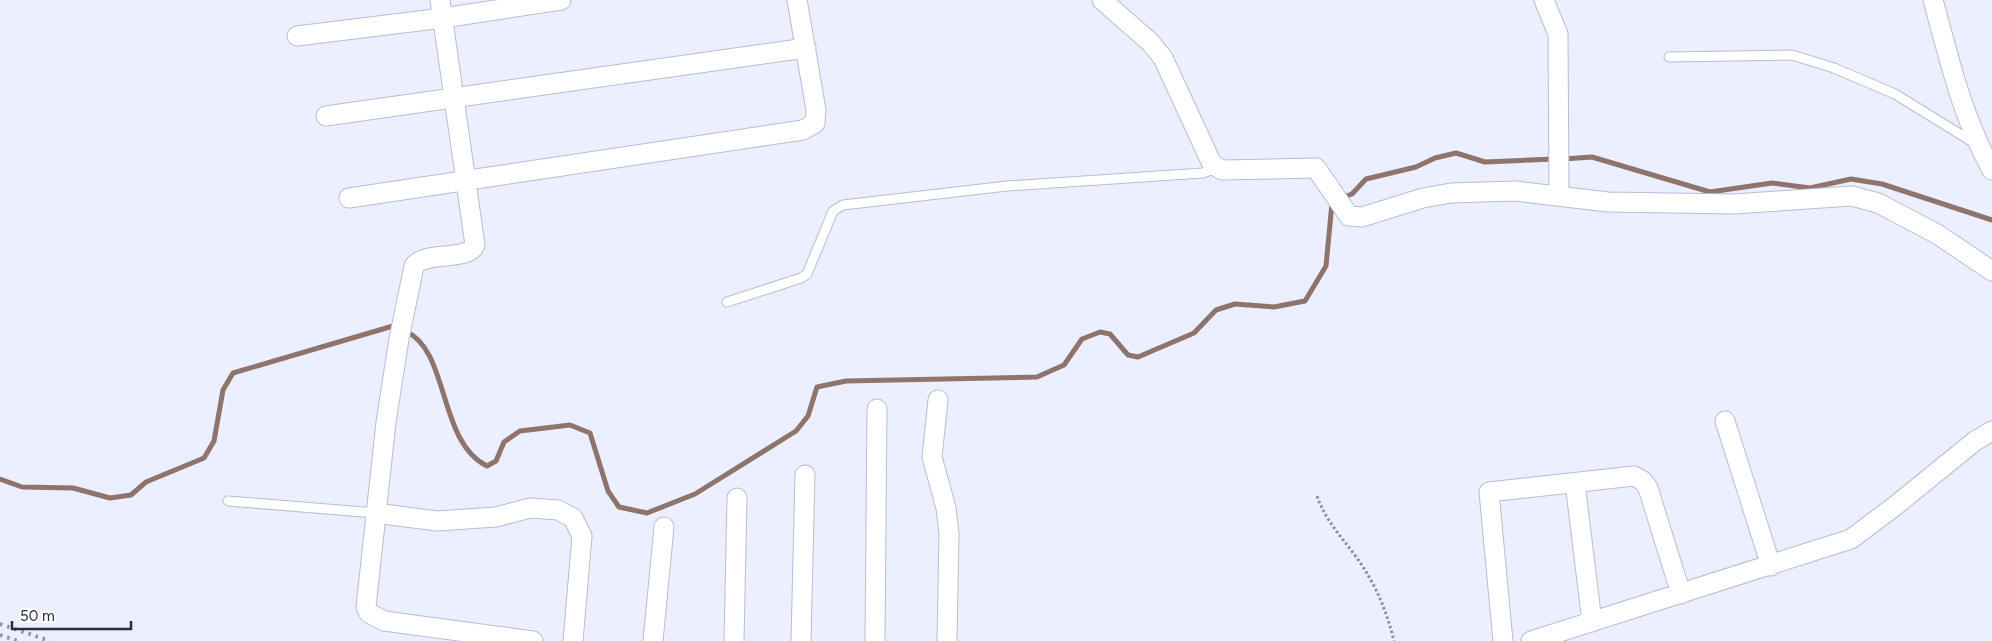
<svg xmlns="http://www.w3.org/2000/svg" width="1992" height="641" font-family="Figtree,sans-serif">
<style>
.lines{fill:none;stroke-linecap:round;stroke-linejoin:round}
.stream{stroke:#8f746c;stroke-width:5}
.lane-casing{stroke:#b8bcd5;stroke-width:11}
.street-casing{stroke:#b8bcd5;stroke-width:21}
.path{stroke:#8c8f9c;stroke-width:3;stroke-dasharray:2.5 2.5;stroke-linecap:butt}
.lane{stroke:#fff;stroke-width:9}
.street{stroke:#fff;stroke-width:19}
.rail{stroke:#9193a0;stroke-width:4;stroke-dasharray:2.5 5;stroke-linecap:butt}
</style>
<rect width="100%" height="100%" fill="#ecefff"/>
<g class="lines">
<path class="stream" d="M 1563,159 L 1592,157 L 1710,192 L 1772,183 L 1810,188 L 1851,179 L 1882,184 L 1992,220
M 1341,198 L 1352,194 L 1366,179 L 1416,167 L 1435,158 L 1456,153 L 1485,162 L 1554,159
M 405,331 C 450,350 437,441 487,466 L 496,461 L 504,442 L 520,431 L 570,425 L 590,433 L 608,491 L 619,507 L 647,513 L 695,494 L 796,431 L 808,416 L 817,387 L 846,381 L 1037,377 L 1064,365 L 1082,339 L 1100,332 L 1110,334 L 1128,355 L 1138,357 L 1194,333 L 1216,310 L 1235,304 L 1274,307 L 1305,301 L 1326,266 L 1332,203
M 0,479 L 22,487 L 73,488 L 110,498 L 131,495 L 146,482 L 204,458 L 214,441 L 223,390 L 233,373 L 393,326 L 398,328"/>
<g class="lane-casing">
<path id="lane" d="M 1669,57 L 1792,55 L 1834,68 L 1895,94 L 1976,144
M 727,302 L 801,278 L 807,274 L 833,211 L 843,205 L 1007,186 L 1203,173 L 1216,168
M 228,501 L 376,513"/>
</g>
<g class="street-casing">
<path id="street" d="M 440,0 L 475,245 C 467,262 426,250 414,266 L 399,339 L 386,422 L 366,607 L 369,613 L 384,621 L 533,641
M 1102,0 L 1150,42 L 1163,58 L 1212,164 L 1222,170 L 1316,168 L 1349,216 L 1362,217 L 1423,198 L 1451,193 L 1515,191 L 1608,202 L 1734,204 L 1852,196 L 1878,203 L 1937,234 L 1992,271
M 1544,0 L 1558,34 L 1559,196
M 1933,0 C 1949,58 1962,117 1992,170
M 297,36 L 443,18 L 561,0
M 326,116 L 806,48
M 349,198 L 803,130 L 815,123 L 816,110 L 797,0
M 938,400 L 932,457 L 946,508 L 949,533 L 947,641
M 1725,421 L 1771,566
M 1575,483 L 1592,622
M 376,513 L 437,521 L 496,517 L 530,508 L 558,510 L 573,518 L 582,536 L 573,641
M 653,641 L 664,527
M 734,641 L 737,498
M 801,641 L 805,475
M 875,641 L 877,409
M 1503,641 L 1489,492 L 1634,476 L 1643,481 L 1648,488 L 1681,594
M 1531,641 L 1851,539 L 1895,506 L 1975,441 L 1992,431"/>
</g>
<path class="path" d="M 1317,496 C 1325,519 1339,534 1354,554 C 1374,581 1386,608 1394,641"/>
<use href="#lane" class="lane"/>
<use href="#street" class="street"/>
<path class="rail" d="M 0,624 L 50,641
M 0,635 L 18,641"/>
</g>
<path d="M12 621v8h119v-8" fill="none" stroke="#2b2d37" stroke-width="2.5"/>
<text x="20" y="621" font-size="15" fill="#2b2d37" stroke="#fdfdfd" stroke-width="4" paint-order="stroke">50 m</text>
</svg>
